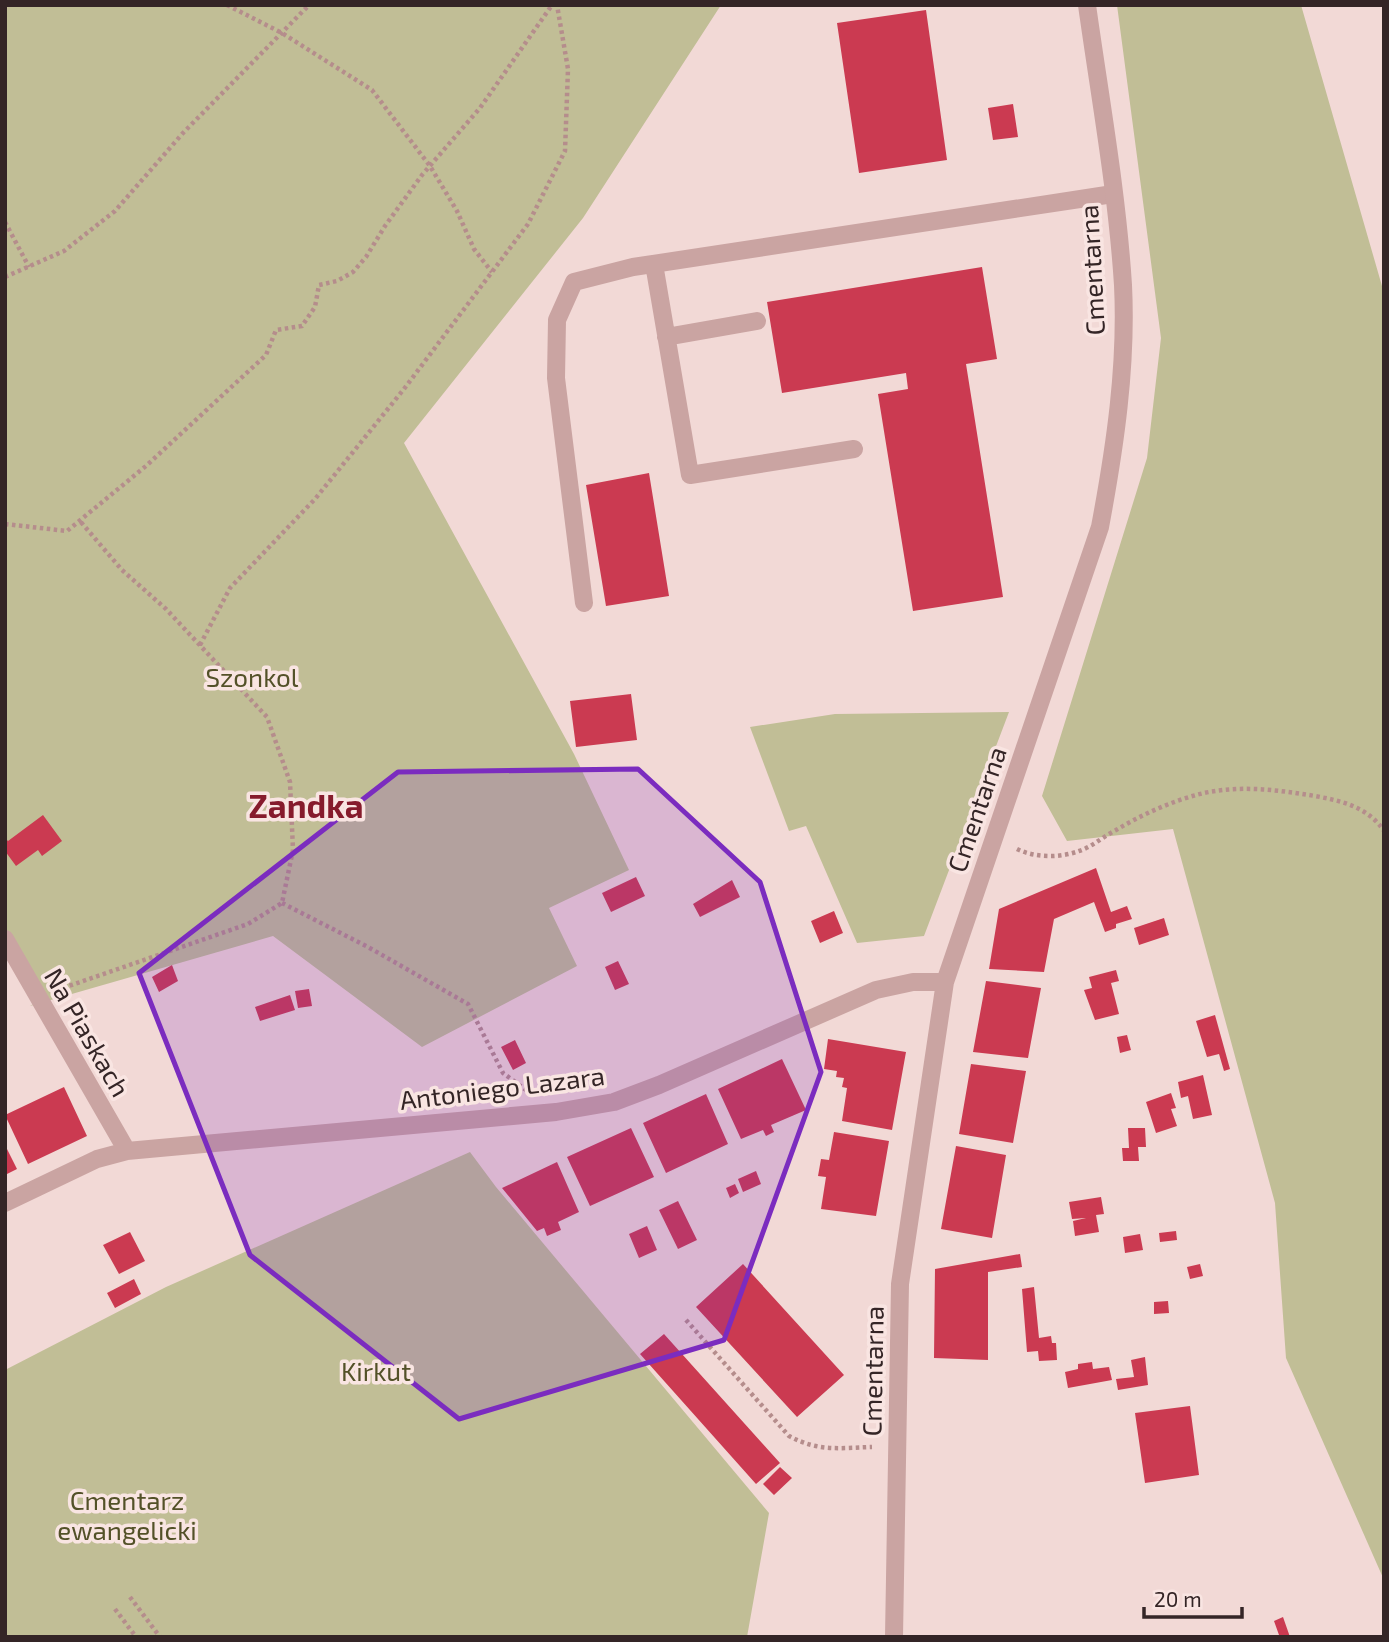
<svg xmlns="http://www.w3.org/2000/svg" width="1389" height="1642" font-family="'Exo 2',sans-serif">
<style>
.green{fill:#c1be96}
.building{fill:#cb3a51}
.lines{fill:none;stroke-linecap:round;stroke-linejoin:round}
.path{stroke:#b58d8c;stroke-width:4.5;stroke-dasharray:3.5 3.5;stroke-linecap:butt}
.service{stroke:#caa4a2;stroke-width:18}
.minor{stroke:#caa4a2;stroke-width:18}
.marked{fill:#7b2cbf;fill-opacity:0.2;stroke:#7b2cbf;stroke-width:5;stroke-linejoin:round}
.labels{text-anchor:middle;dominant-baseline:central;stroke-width:7;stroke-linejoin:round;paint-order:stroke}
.street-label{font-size:26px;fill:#342526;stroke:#f9e5e2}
.park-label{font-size:26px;fill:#535128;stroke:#f9e5e2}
.district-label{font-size:33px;font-weight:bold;fill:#861b2c;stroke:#f9e5e2}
</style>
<rect width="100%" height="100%" fill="#f2d9d6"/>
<path class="green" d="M 5,5 L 721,5 L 583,218 L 404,443 L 574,754 L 629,870 L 549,908 L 577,966 L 422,1047 L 273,936 L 30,1006 L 37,1002 L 5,938 Z
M 1117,5 L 1301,5 L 1384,293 L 1384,1580 L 1286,1358 L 1275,1203 L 1173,829 L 1067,841 L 1042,796 L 1147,458 L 1161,338 Z
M 1009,712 L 924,936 L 857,943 L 806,826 L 789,831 L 750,727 L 835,714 Z
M 470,1152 L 496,1187 L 769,1513 L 747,1637 L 5,1637 L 5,1370 L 166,1287 Z"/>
<path class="building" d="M 926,10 L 947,160 L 859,173 L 837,23 Z
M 1013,104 L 1018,137 L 993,140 L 988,108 Z
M 982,267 L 997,359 L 966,364 L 1003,597 L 913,611 L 878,394 L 908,389 L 906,373 L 782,393 L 767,302 Z
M 649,473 L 669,596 L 606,606 L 586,485 Z
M 631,694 L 637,740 L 576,747 L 570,701 Z
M 43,815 L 62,841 L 42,856 L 38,850 L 16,866 L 5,851 L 5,838 L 8,841 Z
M 1096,868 L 1111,912 L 1127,906 L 1132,919 L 1116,924 L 1116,928 L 1105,932 L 1094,902 L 1054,919 L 1044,972 L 989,969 L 999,909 Z
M 636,877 L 645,896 L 611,912 L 602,893 Z
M 732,880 L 740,897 L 700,917 L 693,904 Z
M 834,911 L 843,933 L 820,943 L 811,921 Z
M 1164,918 L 1169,935 L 1139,945 L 1134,928 Z
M 618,961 L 629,984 L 615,990 L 605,967 Z
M 172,965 L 178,981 L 159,992 L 152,977 Z
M 1116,970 L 1119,981 L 1111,983 L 1119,1014 L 1095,1020 L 1084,990 L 1092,988 L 1089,977 Z
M 986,981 L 1041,988 L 1028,1058 L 973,1052 Z
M 309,989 L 312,1006 L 298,1008 L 295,991 Z
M 290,995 L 295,1010 L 260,1021 L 255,1007 Z
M 1215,1015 L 1230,1069 L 1224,1071 L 1219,1054 L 1207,1057 L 1196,1021 Z
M 1127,1035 L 1131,1050 L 1120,1053 L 1117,1037 Z
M 828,1039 L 906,1052 L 892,1130 L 842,1121 L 847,1088 L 842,1087 L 844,1078 L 836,1077 L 837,1071 L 824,1069 Z
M 515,1040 L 526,1063 L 513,1070 L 501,1047 Z
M 782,1059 L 806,1110 L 771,1125 L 774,1132 L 766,1136 L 763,1130 L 741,1139 L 718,1089 Z
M 971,1064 L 1026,1071 L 1013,1143 L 959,1134 Z
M 1203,1075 L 1212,1115 L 1193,1119 L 1188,1096 L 1181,1098 L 1178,1082 Z
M 64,1087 L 87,1136 L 28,1164 L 5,1115 Z
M 1171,1093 L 1176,1108 L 1171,1109 L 1177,1126 L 1156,1133 L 1146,1102 Z
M 706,1094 L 728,1144 L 666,1173 L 643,1123 Z
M 631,1128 L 654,1177 L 590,1206 L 567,1157 Z
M 1128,1128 L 1145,1128 L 1146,1147 L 1138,1147 L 1139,1161 L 1123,1161 L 1122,1148 L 1129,1148 Z
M 834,1132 L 889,1141 L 876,1216 L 821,1209 L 826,1177 L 818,1176 L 821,1159 L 829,1160 Z
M 5,1145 L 17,1169 L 5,1175 Z
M 956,1146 L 1006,1155 L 992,1238 L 941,1229 Z
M 557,1162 L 579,1212 L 558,1222 L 561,1230 L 547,1236 L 544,1228 L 537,1231 L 502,1188 Z
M 756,1171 L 761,1184 L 743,1192 L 738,1179 Z
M 735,1184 L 739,1193 L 730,1198 L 726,1188 Z
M 1101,1197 L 1104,1214 L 1096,1215 L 1099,1232 L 1075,1236 L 1073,1221 L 1086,1218 L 1072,1219 L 1069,1202 Z
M 678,1201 L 697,1240 L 678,1249 L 659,1210 Z
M 647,1226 L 657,1250 L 639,1258 L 629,1234 Z
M 1176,1231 L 1177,1240 L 1160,1242 L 1159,1233 Z
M 130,1232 L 145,1261 L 119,1274 L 103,1245 Z
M 1140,1234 L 1143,1250 L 1125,1253 L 1123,1237 Z
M 1020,1254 L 1022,1267 L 988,1272 L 988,1360 L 934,1358 L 935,1269 Z
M 743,1264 L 844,1375 L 797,1417 L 696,1307 Z
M 1200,1264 L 1203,1276 L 1190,1279 L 1187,1267 Z
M 134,1279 L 141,1294 L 115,1308 L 107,1293 Z
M 1034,1287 L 1039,1338 L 1051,1336 L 1052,1343 L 1056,1343 L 1057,1360 L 1039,1361 L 1038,1351 L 1027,1352 L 1022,1289 Z
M 1168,1301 L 1169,1313 L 1154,1314 L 1154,1302 Z
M 664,1334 L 780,1463 L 756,1484 L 640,1354 Z
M 1145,1357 L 1148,1385 L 1118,1390 L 1116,1379 L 1134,1377 L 1131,1360 Z
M 1092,1362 L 1093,1369 L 1109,1367 L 1112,1380 L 1068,1388 L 1065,1372 L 1078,1369 L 1078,1364 Z
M 1190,1406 L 1199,1475 L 1145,1483 L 1135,1413 Z
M 780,1467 L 792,1478 L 774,1495 L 763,1484 Z
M 1283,1617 L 1290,1637 L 1274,1637 L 1279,1635 L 1274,1621 Z"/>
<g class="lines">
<path class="path" d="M 227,5 L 282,33 L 372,90 L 430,166 L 457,211 L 474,249 L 492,272
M 5,222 L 29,267
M 5,277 L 64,251 L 115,211 L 183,133 L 309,5
M 5,524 L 67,531 L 146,466 L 266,355 L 276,330 L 302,326 L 315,307 L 319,285 L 337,281 L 353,272 L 366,257 L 385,226 L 422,175 L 480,108 L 552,5
M 200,645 L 230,588 L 315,499 L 404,389 L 528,224 L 565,151 L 568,69 L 557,5
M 1017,849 C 1035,858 1060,858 1079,851 C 1092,847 1104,836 1116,830 C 1143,814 1174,800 1204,793 C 1242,785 1278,790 1315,796 C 1342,801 1368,807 1384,831
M 282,903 L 368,947 L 468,1004 L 503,1073 L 526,1090
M 63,988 L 248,924 L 282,903 L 293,850 L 290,782 L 267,717 L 166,609 L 122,570 L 80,521
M 686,1320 L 789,1436 C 819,1452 839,1448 872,1447
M 130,1597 L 160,1637
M 115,1609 L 136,1637"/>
<path class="service" d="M 654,264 L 690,475 L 854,449
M 666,337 L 757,321
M 584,603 L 556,378 L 557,320 L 574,282 L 633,267 L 1113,194"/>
<path class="minor" d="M 5,939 L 127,1151
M 5,1203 L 97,1159 L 127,1151 L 556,1112 L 614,1102 L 659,1085 L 876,990 L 913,982 L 945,982
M 894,1637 L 900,1284 L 945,982 L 1100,527 C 1115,447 1127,366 1123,285 C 1117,191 1100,98 1087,5"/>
</g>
<path class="marked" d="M 638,769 L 760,882 L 821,1072 L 724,1340 L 459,1419 L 250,1255 L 139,973 L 398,772 Z"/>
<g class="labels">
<g class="street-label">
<text transform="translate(1091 270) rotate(-93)">Cmentarna</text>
<text transform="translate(976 809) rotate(-71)">Cmentarna</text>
<text transform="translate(88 1032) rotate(60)">Na Piaskach</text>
<text transform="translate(502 1087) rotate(-7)">Antoniego Lazara</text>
<text transform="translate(872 1371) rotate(-89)">Cmentarna</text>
</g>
<g class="park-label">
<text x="252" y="676">Szonkol</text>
<text x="376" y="1370">Kirkut</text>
<text x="127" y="1499">Cmentarz<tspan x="127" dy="30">ewangelicki</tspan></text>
</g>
<g class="district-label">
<text x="306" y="805">Zandka</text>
</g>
</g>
<rect width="1389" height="1642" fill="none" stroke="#342526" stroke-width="14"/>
<path d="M1144 1607v10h98v-10" fill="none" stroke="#342526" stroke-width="3.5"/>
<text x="1154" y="1607" font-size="21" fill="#342526" stroke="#f9e5e2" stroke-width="5" paint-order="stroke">20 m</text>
</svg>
